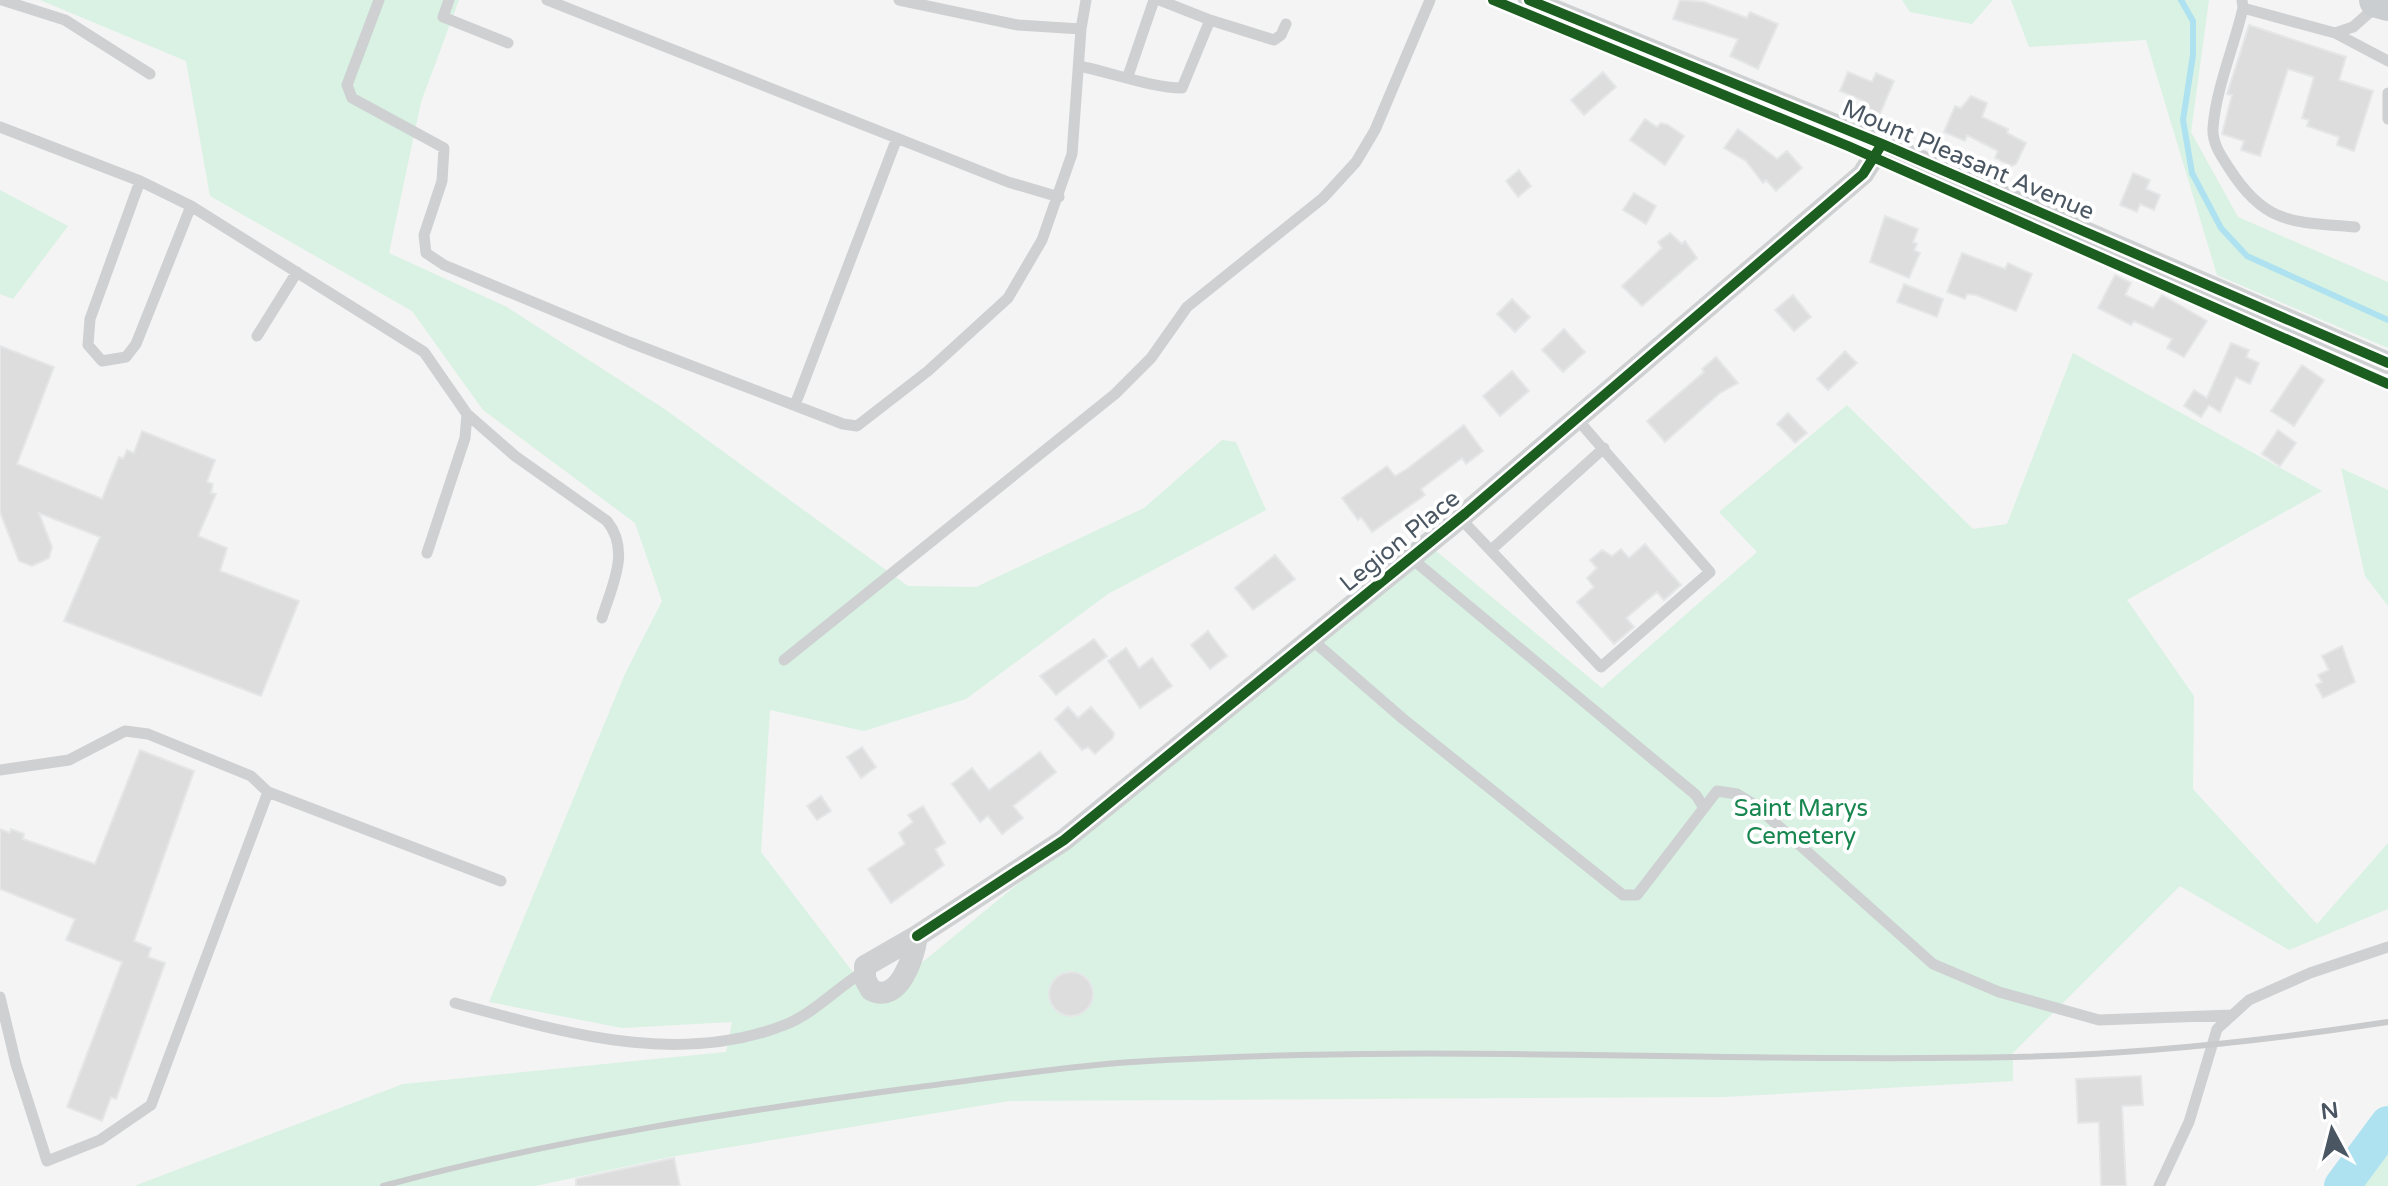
<svg xmlns="http://www.w3.org/2000/svg" width="2388" height="1186" font-family="'Varela Round',sans-serif">
<style>
.green{fill:#d9f2e3}
.lines{fill:none;stroke-linecap:round;stroke-linejoin:round}
.stream{stroke:#aee2f0;stroke-width:6}
.river{stroke:#aee2f0;stroke-width:36}
.building{fill:#ddddde;stroke:#e5e6e7;stroke-width:2}
.lane{stroke:#ced0d2;stroke-width:11}
.street{stroke:#ced0d2;stroke-width:22}
.primary{stroke:#caced1;stroke-width:36}
.rail{stroke:#c9cacc;stroke-width:6}
.cycleway-casing{stroke:#fff;stroke-width:15}
.cycleway{stroke:#1b5e20;stroke-width:10}
.labels{text-anchor:middle;dominant-baseline:central;stroke-width:8;stroke-linejoin:round;paint-order:stroke}
.street-label{font-size:24px;fill:#4a5661;stroke:#fff}
.park-label{font-size:24px;fill:#17864f;stroke:#fff}
</style>
<rect width="100%" height="100%" fill="#f4f4f4"/>
<path class="green" d="M 40,0 L 459,0 L 421,102 L 389,253 L 507,307 L 666,410 L 908,586 L 976,587 L 1144,508 L 1222,440 L 1236,442 L 1266,510 L 1108,594 L 966,699 L 864,731 L 770,710 L 761,852 L 875,1001 L 1430,546 L 1602,688 L 1757,552 L 1719,512 L 1847,405 L 1973,529 L 2007,524 L 2073,353 L 2322,491 L 2127,600 L 2194,696 L 2193,789 L 2317,924 L 2388,843 L 2388,909 L 2289,950 L 2180,886 L 2013,1053 L 2013,1081 L 1724,1097 L 1009,1101 L 670,1157 L 535,1186 L 134,1186 L 403,1084 L 726,1052 L 732,1022 L 622,1028 L 489,1002 L 625,674 L 662,601 L 635,523 L 483,410 L 412,311 L 210,196 L 186,61 Z
M 1902,0 L 1993,0 L 1972,24 L 1910,12 Z
M 2011,0 L 2209,0 L 2191,132 L 2238,217 L 2388,282 L 2388,348 L 2217,275 L 2146,40 L 2029,47 Z
M 0,190 L 68,226 L 13,299 L 0,294 Z
M 2341,468 L 2388,490 L 2388,606 L 2365,576 Z
M 2388,1155 L 2388,1186 L 2352,1186 Z"/>
<g class="lines">
<path class="stream" d="M 2181,0 L 2193,21 L 2193,55 L 2183,120 L 2192,173 L 2221,228 L 2247,256 L 2388,320"/>
<path class="river" d="M 2342,1186 L 2388,1124"/>
</g>
<path class="building" d="M 1680,0 L 1704,2 L 1747,18 L 1750,12 L 1778,24 L 1758,69 L 1730,56 L 1738,39 L 1673,19 Z
M 2249,25 L 2346,57 L 2339,80 L 2373,91 L 2354,151 L 2337,145 L 2339,137 L 2307,126 L 2309,120 L 2302,118 L 2314,77 L 2288,69 L 2260,156 L 2241,150 L 2244,141 L 2222,134 L 2232,95 L 2227,94 L 2230,85 Z
M 1603,72 L 1616,87 L 1584,115 L 1571,100 Z
M 1848,72 L 1872,82 L 1876,73 L 1894,81 L 1880,114 L 1862,106 L 1864,101 L 1840,91 Z
M 1971,96 L 1987,103 L 1982,117 L 2008,129 L 2007,133 L 2026,143 L 2016,164 L 2012,166 L 1995,158 L 1998,151 L 1967,135 L 1965,141 L 1944,132 L 1955,106 L 1961,108 Z
M 1645,119 L 1657,127 L 1661,123 L 1668,125 L 1684,136 L 1665,165 L 1630,140 Z
M 1738,129 L 1777,159 L 1787,151 L 1802,168 L 1776,191 L 1766,180 L 1763,183 L 1746,161 L 1724,148 Z
M 1519,170 L 1531,186 L 1518,197 L 1506,181 Z
M 2133,173 L 2150,180 L 2146,189 L 2160,195 L 2154,210 L 2140,204 L 2137,212 L 2120,205 Z
M 1634,193 L 1656,206 L 1646,224 L 1623,210 Z
M 1885,216 L 1918,229 L 1913,242 L 1917,244 L 1914,250 L 1920,253 L 1909,278 L 1870,262 Z
M 1670,233 L 1682,244 L 1685,241 L 1697,258 L 1642,306 L 1622,286 L 1662,248 L 1658,242 Z
M 1962,253 L 2005,269 L 2008,263 L 2032,274 L 2016,311 L 1976,295 L 1967,294 L 1965,299 L 1947,292 Z
M 2115,275 L 2131,283 L 2125,295 L 2153,308 L 2162,295 L 2207,321 L 2184,357 L 2167,348 L 2172,339 L 2134,321 L 2131,325 L 2098,308 Z
M 1904,284 L 1943,299 L 1937,317 L 1897,302 Z
M 1793,295 L 1811,317 L 1794,331 L 1775,310 Z
M 1512,299 L 1530,317 L 1515,332 L 1497,314 Z
M 1564,329 L 1585,352 L 1563,372 L 1542,350 Z
M 2231,343 L 2249,350 L 2246,357 L 2259,363 L 2250,384 L 2236,377 L 2220,412 L 2209,405 L 2201,417 L 2184,406 L 2194,390 L 2207,398 Z
M 0,346 L 54,367 L 17,464 L 102,499 L 119,457 L 123,459 L 127,450 L 134,453 L 142,431 L 215,460 L 207,482 L 213,484 L 211,493 L 216,494 L 198,536 L 227,548 L 220,571 L 299,601 L 261,696 L 64,621 L 100,537 L 39,513 L 52,547 L 49,558 L 32,566 L 19,561 L 0,512 Z
M 1845,351 L 1857,363 L 1828,390 L 1817,379 Z
M 1716,357 L 1738,383 L 1720,393 L 1665,442 L 1647,421 L 1704,372 L 1702,369 Z
M 2302,365 L 2324,380 L 2294,426 L 2271,411 Z
M 1512,371 L 1529,391 L 1500,416 L 1483,396 Z
M 1788,413 L 1807,433 L 1795,443 L 1777,424 Z
M 1464,425 L 1483,451 L 1466,464 L 1462,458 L 1421,489 L 1425,495 L 1372,532 L 1361,517 L 1358,520 L 1342,498 L 1387,466 L 1395,476 L 1407,469 Z
M 2278,430 L 2296,443 L 2280,466 L 2262,454 Z
M 1645,544 L 1681,585 L 1664,600 L 1657,592 L 1626,618 L 1634,627 L 1614,644 L 1577,602 L 1594,587 L 1587,578 L 1597,568 L 1590,560 L 1602,550 L 1612,556 L 1621,549 L 1629,558 Z
M 1275,555 L 1295,579 L 1253,610 L 1235,588 Z
M 1208,631 L 1227,656 L 1210,669 L 1191,645 Z
M 1094,639 L 1107,656 L 1056,695 L 1040,676 Z
M 2342,646 L 2355,682 L 2323,698 L 2316,685 L 2322,682 L 2318,675 L 2329,670 L 2322,656 Z
M 1126,648 L 1139,668 L 1152,658 L 1172,686 L 1140,708 L 1108,661 Z
M 1068,707 L 1078,718 L 1091,707 L 1114,733 L 1113,738 L 1095,754 L 1088,747 L 1082,750 L 1055,719 Z
M 862,747 L 876,767 L 861,778 L 847,757 Z
M 140,750 L 194,771 L 134,941 L 151,948 L 148,957 L 165,963 L 116,1099 L 111,1097 L 102,1121 L 67,1107 L 122,962 L 66,940 L 75,919 L 0,889 L 0,829 L 10,833 L 11,829 L 24,834 L 23,839 L 95,864 Z
M 1040,752 L 1056,772 L 1013,806 L 1023,818 L 1002,834 L 988,816 L 980,822 L 952,784 L 972,768 L 989,790 Z
M 821,796 L 831,811 L 817,820 L 807,806 Z
M 923,806 L 945,843 L 935,849 L 944,865 L 891,903 L 868,869 L 905,844 L 899,833 L 913,822 L 908,815 Z
M1049 994a22 22 0 1 1 44 0a22 22 0 1 1-44 0Z
M 2141,1076 L 2143,1105 L 2122,1106 L 2126,1186 L 2101,1186 L 2099,1122 L 2078,1123 L 2076,1079 Z
M 674,1158 L 680,1186 L 576,1186 L 576,1179 Z"/>
<g class="lines">
<path class="lane" d="M 2,0 L 65,20 L 150,74
M 379,0 L 347,85 L 352,98 L 444,148 L 442,181 L 424,235 L 426,253 L 444,265 L 629,342 L 843,424 L 857,426 L 928,371 L 1008,298 L 1042,240 L 1072,154 L 1081,29 L 1018,25 L 899,0
M 449,0 L 443,17 L 508,43
M 547,0 L 1008,182 L 1059,197
M 1159,0 L 1210,20
M 2242,0 L 2243,8 C 2234,47 2216,88 2213,128 C 2212,143 2221,156 2229,168 C 2265,225 2293,222 2355,227
M 2243,8 L 2335,33 L 2353,27 L 2378,5
M 1081,29 L 1086,0
M 2335,33 L 2388,61
M 1079,66 C 1110,72 1152,88 1182,88 L 1210,20 L 1274,40 L 1281,35 L 1286,24
M 1128,76 L 1154,0
M 2388,93 L 2388,119
M 0,127 L 140,181 L 191,206 L 424,352 L 467,414 L 515,456 L 607,521 C 631,551 612,585 602,618
M 140,181 L 90,319 L 88,345 L 102,361 L 126,357 L 136,344 L 191,206
M 257,336 L 297,272
M 795,405 L 897,138
M 1460,518 L 1601,667 L 1710,572 L 1577,419
M 1491,550 L 1604,448
M 427,553 L 465,438 L 467,414
M 1411,558 L 1696,795 L 1704,808
M 1311,639 L 1402,718 L 1623,895 L 1637,895 L 1717,791 L 1737,794 L 1755,805 L 1933,964 L 1999,992 L 2099,1020 L 2232,1015
M 784,660 L 1115,394 L 1151,358 L 1187,307 L 1323,198 L 1356,162 L 1375,130 L 1430,0
M 0,770 L 69,760 L 125,731 L 148,734 L 251,776 L 268,792 L 501,881
M 0,997 L 16,1064 L 47,1161 L 100,1140 L 151,1105 L 268,792
M 455,1003 C 563,1032 678,1068 787,1024 C 814,1013 838,987 863,972
M 2159,1186 L 2189,1122 L 2217,1029 L 2249,1000 L 2310,973 L 2388,947"/>
<path class="street" d="M 1529,0 L 1882,144 L 2388,363
M 917,936 L 1064,840 L 1466,513 L 1863,174 L 1882,144
M 917,936 C 914,955 900,1005 871,990 L 865,979 L 865,966 Z"/>
<path class="primary" d="M 2377,0 L 2388,3"/>
<path class="rail" d="M 383,1186 C 556,1139 732,1112 911,1088 C 984,1079 1058,1067 1132,1062 C 1426,1043 1721,1063 2015,1057 C 2140,1054 2264,1041 2388,1022"/>
<g class="cycleway-casing">
<path id="cycleway" d="M 1493,0 L 1848,146 L 2388,384
M 1529,0 L 1882,144 L 2388,363
M 917,936 L 1064,840 L 1466,513 L 1863,174 L 1882,144"/>
</g>
<use href="#cycleway" class="cycleway"/>
</g>
<g class="labels">
<g class="street-label">
<text transform="translate(1968 160) rotate(23)">Mount Pleasant Avenue</text>
<text transform="translate(1400 541) rotate(-39)">Legion Place</text>
</g>
<g class="park-label">
<text x="1801" y="808">Saint Marys<tspan x="1801" dy="28">Cemetery</tspan></text>
</g>
</g>
<g transform="translate(2332 1130) rotate(353)" stroke="#ffffff" stroke-width="6" paint-order="stroke">
<path d="M0-6L14 30L0 20L-14 30Z" fill="#4a5661"/>
<text y="-12" font-size="22" font-weight="bold" text-anchor="middle" fill="#4a5661">N</text>
</g>
</svg>
